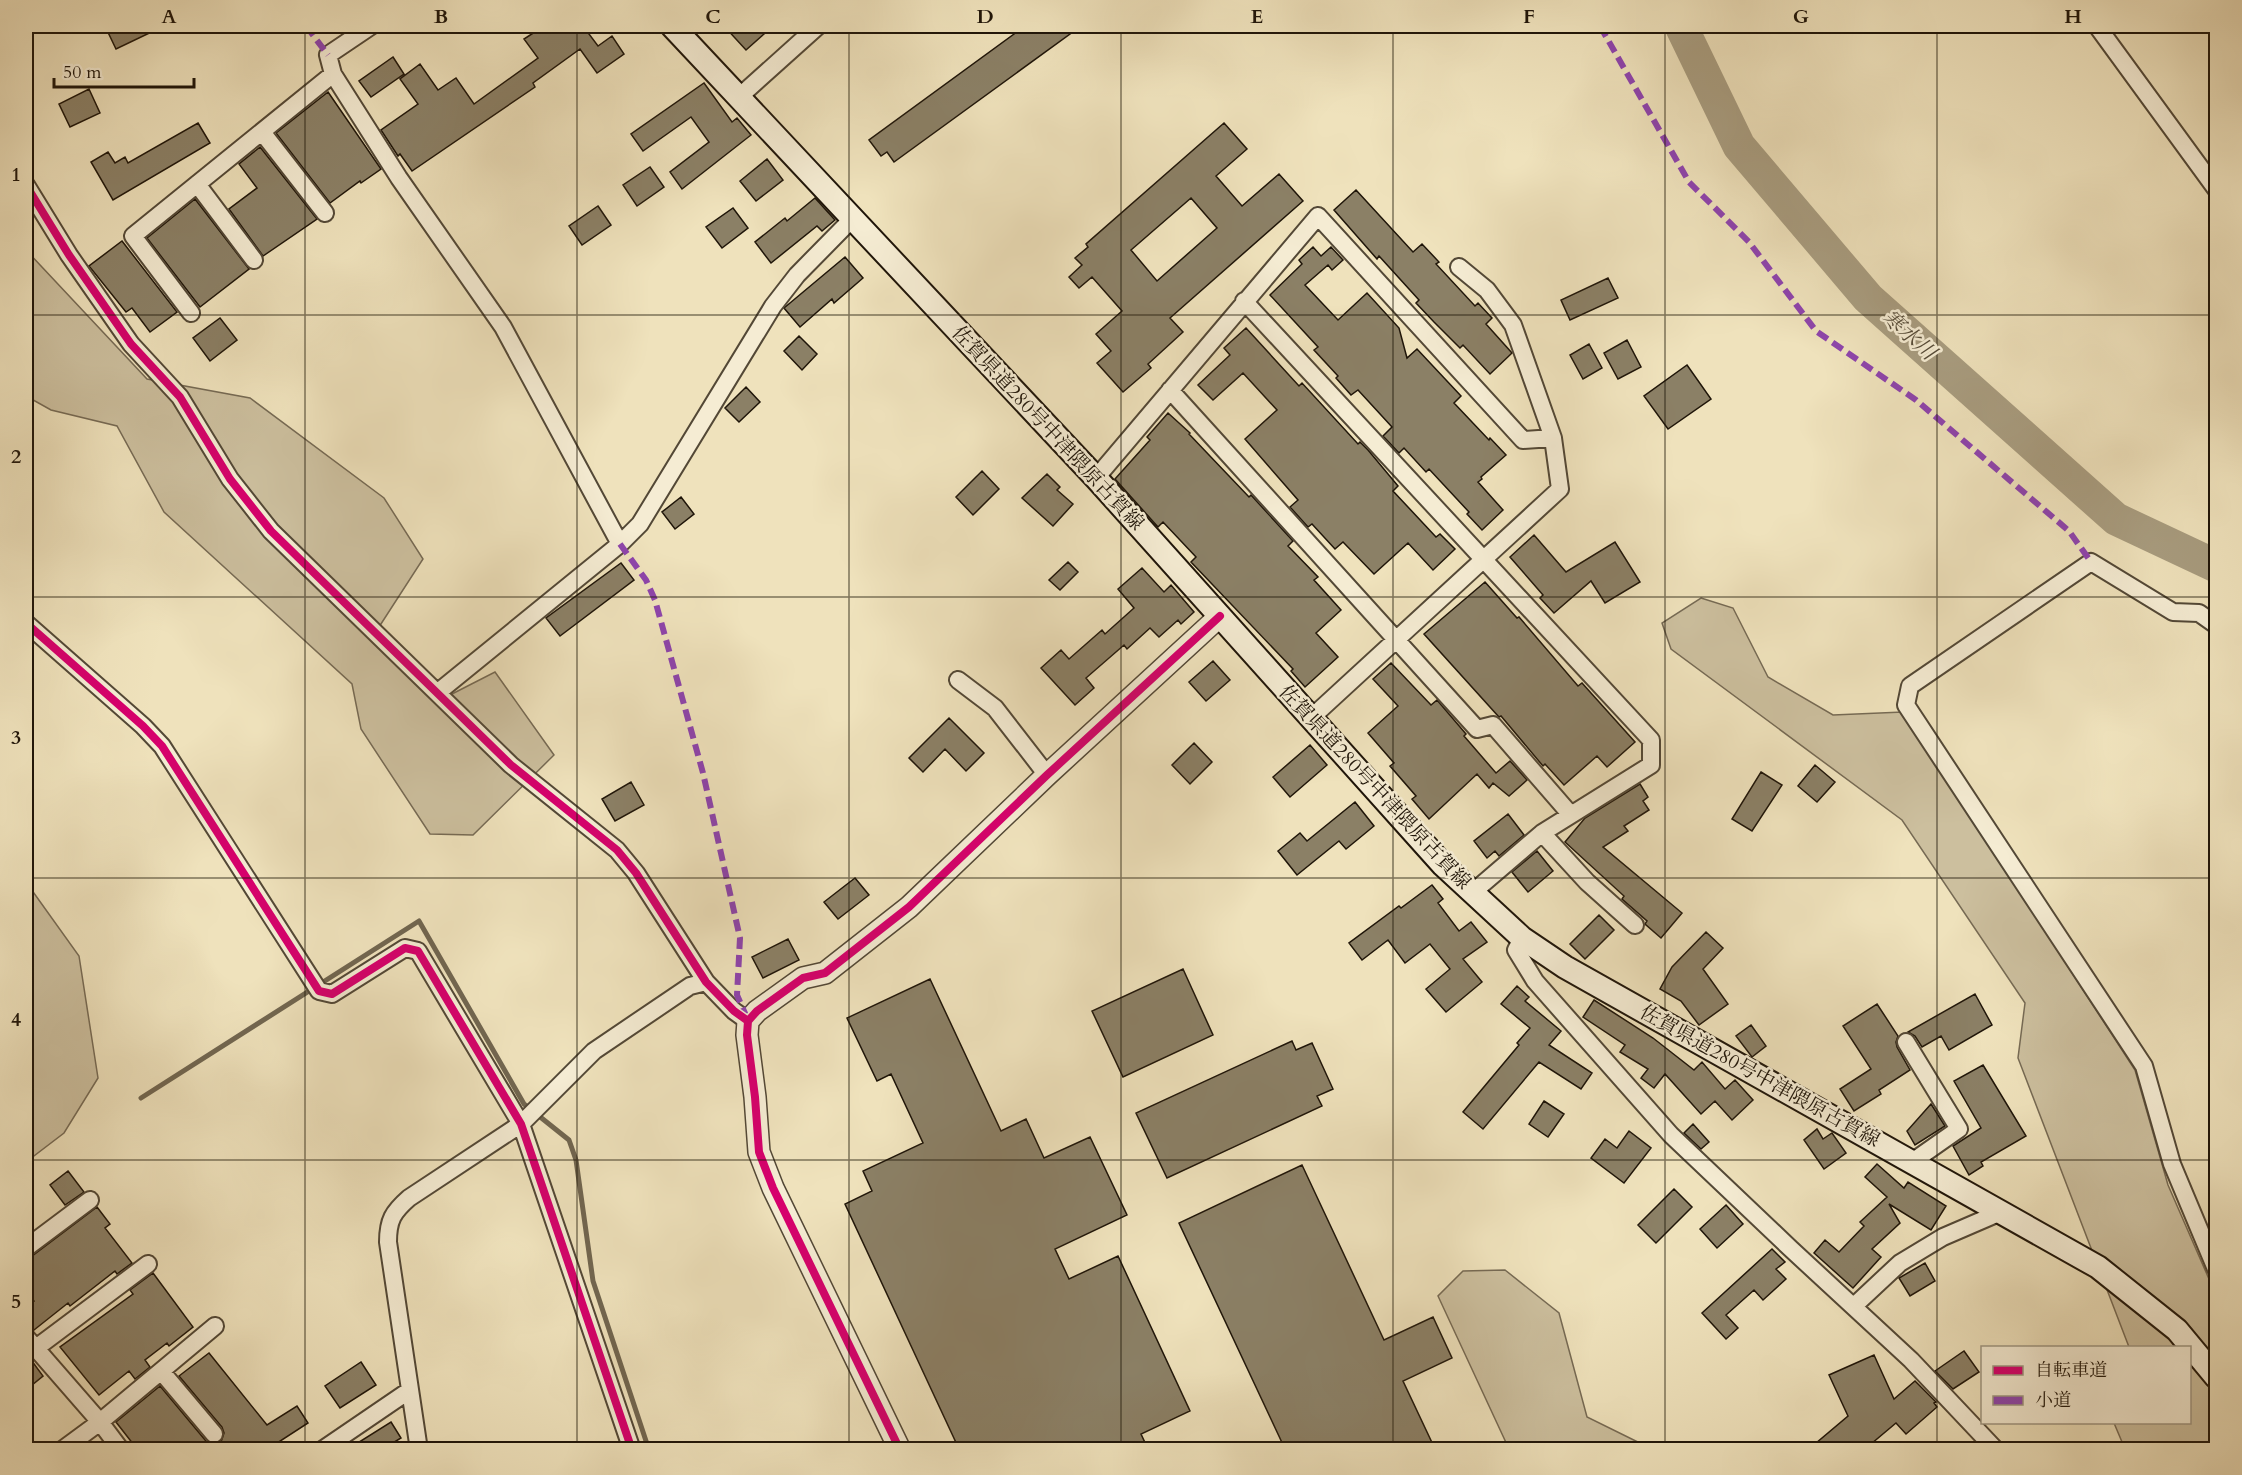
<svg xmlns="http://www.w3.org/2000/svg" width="2242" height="1475" font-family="Cardo,'Noto Serif JP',serif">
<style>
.green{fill:#ccbf9e;stroke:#766a54;stroke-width:1.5}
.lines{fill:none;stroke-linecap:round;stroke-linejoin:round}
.stream{stroke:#716650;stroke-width:5}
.river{stroke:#a89c7f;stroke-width:33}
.building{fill:#8b8066;stroke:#1f1509;stroke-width:1.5;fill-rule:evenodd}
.minor-casing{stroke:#534836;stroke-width:20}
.tertiary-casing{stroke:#534836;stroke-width:24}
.secondary-casing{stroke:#1f1509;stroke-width:26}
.minor{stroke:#f5ecd3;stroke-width:16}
.tertiary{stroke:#f5ecd3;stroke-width:21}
.secondary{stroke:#f5ecd3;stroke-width:22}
.quiet{stroke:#8e44ad;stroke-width:6;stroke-dasharray:12 6;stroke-linecap:butt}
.cycleway-casing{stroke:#f5ecd3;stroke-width:11}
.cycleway{stroke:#d6006c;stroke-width:8}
.grid{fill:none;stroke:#1f1509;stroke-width:1.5;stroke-opacity:0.55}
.labels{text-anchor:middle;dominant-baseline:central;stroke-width:5;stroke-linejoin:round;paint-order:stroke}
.street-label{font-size:20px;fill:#1f1509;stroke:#f5ecd3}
.water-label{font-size:21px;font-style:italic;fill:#564b38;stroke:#f5ecd3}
.neatline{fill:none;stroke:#1f1509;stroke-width:2}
.grid-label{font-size:20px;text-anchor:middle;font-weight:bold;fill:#1f1509}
</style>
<rect width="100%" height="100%" fill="#efe2bc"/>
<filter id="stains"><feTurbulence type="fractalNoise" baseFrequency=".00333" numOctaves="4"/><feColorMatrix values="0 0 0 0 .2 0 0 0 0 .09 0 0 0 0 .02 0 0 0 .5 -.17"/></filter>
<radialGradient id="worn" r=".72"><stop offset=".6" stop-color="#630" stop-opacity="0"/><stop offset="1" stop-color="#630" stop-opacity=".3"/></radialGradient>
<path class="green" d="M 26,250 L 147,379 L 250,398 L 384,498 L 423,559 L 379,627 L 450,695 L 495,672 L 554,755 L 473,835 L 430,834 L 361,729 L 352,684 L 164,512 L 117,426 L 51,410 L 26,396 Z
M 1701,598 L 1733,608 L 1768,677 L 1833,715 L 1903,712 L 2135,1070 L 2168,1185 L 2216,1295 L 2216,1449 L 2125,1449 L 2114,1423 L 2190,1422 L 2190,1348 L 2129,1347 L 2018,1058 L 2025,1003 L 1902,820 L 1671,649 L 1662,623 Z
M 26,882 L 79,956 L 98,1078 L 64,1133 L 26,1162 Z
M 1505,1270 L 1559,1313 L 1587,1417 L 1652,1449 L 1509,1449 L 1438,1296 L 1463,1271 Z"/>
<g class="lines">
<path class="stream" d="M 141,1098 L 419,921 L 524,1104 L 569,1140 L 576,1160 L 593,1281 L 649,1450"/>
<path class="river" d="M 1681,26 L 1739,146 L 1868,298 L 2116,519 L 2216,566"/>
</g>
<path class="building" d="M 105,26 L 164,26 L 116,49 Z
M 544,26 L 583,26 L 598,46 L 612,36 L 624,54 L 597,73 L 580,49 L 533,83 L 535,87 L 412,171 L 400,154 L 398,156 L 381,130 L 418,104 L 400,79 L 420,64 L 438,90 L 456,78 L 474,104 L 538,58 L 524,39 Z
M 724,26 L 773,26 L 746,50 Z
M 1025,26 L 1081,26 L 894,162 L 887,152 L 881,156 L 869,140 Z
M 393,57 L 404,74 L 371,97 L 359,81 Z
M 704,83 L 732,122 L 737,118 L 751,135 L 682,189 L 670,172 L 709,142 L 691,117 L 643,151 L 631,134 Z
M 89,89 L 100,113 L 70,127 L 59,104 Z
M 328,92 L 381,169 L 361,183 L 360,181 L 330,203 L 276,133 Z
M 198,123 L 210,143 L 113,200 L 91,162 L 108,152 L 115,163 L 125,157 L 128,163 Z
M 1224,123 L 1247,149 L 1216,176 L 1242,206 L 1279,174 L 1303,201 L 1170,318 L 1183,332 L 1148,364 L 1151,368 L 1123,392 L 1097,363 L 1111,351 L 1096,334 L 1122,311 L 1092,277 L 1079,288 L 1069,277 L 1082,265 L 1075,258 L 1088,247 L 1086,244 ZM 1191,198 L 1217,228 L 1157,281 L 1131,250 Z
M 260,147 L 317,219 L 263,256 L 229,209 L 257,188 L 239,164 Z
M 767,159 L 783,180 L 756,201 L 740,181 Z
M 650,167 L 664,187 L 637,206 L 623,185 Z
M 1356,190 L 1413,252 L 1422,244 L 1439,262 L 1436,264 L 1475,306 L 1478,303 L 1492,318 L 1486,324 L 1512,353 L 1490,374 L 1463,345 L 1460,348 L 1434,322 L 1416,303 L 1419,300 L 1379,256 L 1377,259 L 1334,210 Z
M 815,198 L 835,220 L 822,231 L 817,226 L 771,263 L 755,242 L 785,218 L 787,221 Z
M 195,199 L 249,269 L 200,307 L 147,238 Z
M 598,206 L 611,225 L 582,245 L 569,226 Z
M 733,208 L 748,228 L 722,248 L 706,227 Z
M 122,241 L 177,312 L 150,332 L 132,308 L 126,312 L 89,266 Z
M 1313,247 L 1321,256 L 1331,247 L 1343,260 L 1332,270 L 1328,265 L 1305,285 L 1338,320 L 1367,293 L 1399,328 L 1407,358 L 1417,349 L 1461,396 L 1454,403 L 1489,440 L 1490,438 L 1506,455 L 1481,477 L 1482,479 L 1478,482 L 1503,510 L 1482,530 L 1467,514 L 1469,512 L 1429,469 L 1426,472 L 1404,448 L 1399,453 L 1383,436 L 1392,427 L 1358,390 L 1351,395 L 1336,378 L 1338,376 L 1314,350 L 1318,347 L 1270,295 L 1302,264 L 1299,260 Z
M 845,257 L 863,278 L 834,303 L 832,299 L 800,327 L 784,308 Z
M 1608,278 L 1618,298 L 1570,320 L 1561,300 Z
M 220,318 L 237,340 L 210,361 L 193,338 Z
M 1246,328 L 1299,386 L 1302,383 L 1358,444 L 1360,442 L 1368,450 L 1398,486 L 1393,491 L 1436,537 L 1440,534 L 1455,549 L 1433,570 L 1408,543 L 1374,574 L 1343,542 L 1335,549 L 1312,524 L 1308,527 L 1290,507 L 1298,500 L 1245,439 L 1277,410 L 1243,373 L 1213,400 L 1198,385 L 1230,355 L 1224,348 Z
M 799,336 L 817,354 L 802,370 L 784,351 Z
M 1627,340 L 1641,367 L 1618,379 L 1604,353 Z
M 1589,344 L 1602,368 L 1583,379 L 1570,355 Z
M 1687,365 L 1711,399 L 1668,429 L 1644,396 Z
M 746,387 L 760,402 L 739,422 L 725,408 Z
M 1168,413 L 1190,433 L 1189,434 L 1249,497 L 1251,495 L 1293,541 L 1288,546 L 1318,577 L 1314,580 L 1341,610 L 1316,633 L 1338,657 L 1305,687 L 1291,671 L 1293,669 L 1191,562 L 1196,557 L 1163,522 L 1158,527 L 1115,479 L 1150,440 L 1147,437 Z
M 982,471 L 999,489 L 973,515 L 956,497 Z
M 1047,474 L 1060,487 L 1057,490 L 1073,504 L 1053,526 L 1022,498 Z
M 681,497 L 694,514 L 675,529 L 662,512 Z
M 1534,535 L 1566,572 L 1615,542 L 1640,582 L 1605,603 L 1591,581 L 1554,613 L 1540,598 L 1543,595 L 1510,557 Z
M 1068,562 L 1078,572 L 1060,590 L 1049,580 Z
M 621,563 L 634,580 L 560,636 L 546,618 Z
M 1142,568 L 1164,592 L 1171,585 L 1194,612 L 1181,624 L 1178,620 L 1159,637 L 1150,628 L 1127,649 L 1124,645 L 1086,678 L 1094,688 L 1075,705 L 1041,668 L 1061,650 L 1069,659 L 1102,630 L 1105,634 L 1134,608 L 1118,589 Z
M 1485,582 L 1517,618 L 1519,617 L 1578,686 L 1582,683 L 1635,742 L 1607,767 L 1597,756 L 1564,785 L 1545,764 L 1543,766 L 1501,716 L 1499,717 L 1424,634 Z
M 1213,661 L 1230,680 L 1206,701 L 1189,682 Z
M 1391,663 L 1431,705 L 1437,700 L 1466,734 L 1464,736 L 1496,773 L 1510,761 L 1527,780 L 1509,796 L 1493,783 L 1489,788 L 1477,774 L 1429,819 L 1412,799 L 1416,796 L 1390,766 L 1394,763 L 1368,733 L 1398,706 L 1373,679 Z
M 949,718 L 984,753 L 966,771 L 945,749 L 923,772 L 909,758 Z
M 1194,743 L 1212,762 L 1190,784 L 1172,765 Z
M 1310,745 L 1327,765 L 1290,797 L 1273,777 Z
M 1815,765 L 1835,782 L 1817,802 L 1798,786 Z
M 1761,772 L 1782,785 L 1752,831 L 1732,819 Z
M 631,782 L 644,805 L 615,821 L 602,799 Z
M 1640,784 L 1648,797 L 1643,801 L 1649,810 L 1624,826 L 1628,831 L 1603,847 L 1682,913 L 1661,938 L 1645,924 L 1647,921 L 1622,899 L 1624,896 L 1565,842 L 1585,818 Z
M 1355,802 L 1374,826 L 1346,849 L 1339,841 L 1297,875 L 1278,851 L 1300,833 L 1307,841 Z
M 1508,814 L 1524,835 L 1499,856 L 1495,851 L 1487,858 L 1474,841 Z
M 1537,851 L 1553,871 L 1528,892 L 1512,872 Z
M 855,878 L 869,895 L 838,919 L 824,902 Z
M 1432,885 L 1443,899 L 1438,903 L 1459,931 L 1471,922 L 1487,942 L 1463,959 L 1482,982 L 1446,1012 L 1426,989 L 1450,969 L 1430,944 L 1405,963 L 1388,940 L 1362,960 L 1349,943 L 1399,906 L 1401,908 Z
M 1599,915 L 1614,930 L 1585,959 L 1570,944 Z
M 1706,932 L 1723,948 L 1703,969 L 1728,1004 L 1699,1025 L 1681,1001 L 1660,989 L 1672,967 Z
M 788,939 L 799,960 L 763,978 L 752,957 Z
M 1183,969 L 1213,1035 L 1123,1077 L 1092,1011 Z
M 930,979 L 1001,1131 L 1026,1119 L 1044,1158 L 1090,1137 L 1127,1215 L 1055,1249 L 1069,1279 L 1118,1256 L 1190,1411 L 1141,1434 L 1148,1449 L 959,1449 L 845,1204 L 872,1191 L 863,1171 L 923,1143 L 891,1074 L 877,1081 L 847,1018 Z
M 1517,986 L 1529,997 L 1525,1001 L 1561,1031 L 1549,1045 L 1592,1073 L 1581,1089 L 1539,1062 L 1483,1129 L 1463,1112 L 1519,1045 L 1517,1043 L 1530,1028 L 1501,1004 Z
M 1975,994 L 1992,1025 L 1949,1050 L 1941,1036 L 1922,1047 L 1915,1036 L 1908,1032 Z
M 1594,1000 L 1653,1038 L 1694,1070 L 1702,1062 L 1725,1089 L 1735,1080 L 1753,1100 L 1732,1120 L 1715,1101 L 1701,1114 L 1665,1074 L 1654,1088 L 1641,1078 L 1648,1069 L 1620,1052 L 1625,1045 L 1583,1017 Z
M 1877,1004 L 1898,1036 L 1896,1042 L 1897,1047 L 1910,1070 L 1879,1090 L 1881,1094 L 1854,1111 L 1840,1089 L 1871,1069 L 1843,1026 Z
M 1751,1025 L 1766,1046 L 1752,1057 L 1736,1036 Z
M 1292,1041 L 1296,1050 L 1312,1043 L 1333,1089 L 1317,1096 L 1322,1106 L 1167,1178 L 1136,1113 Z
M 1983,1065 L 2026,1136 L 1981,1162 L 1983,1166 L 1969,1175 L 1953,1146 L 1981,1128 L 1954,1081 Z
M 1544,1101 L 1564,1114 L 1548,1137 L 1529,1124 Z
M 1931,1104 L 1945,1126 L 1915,1145 L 1907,1131 Z
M 1693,1124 L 1709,1142 L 1701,1149 L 1684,1133 Z
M 1817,1129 L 1823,1139 L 1832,1133 L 1846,1153 L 1824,1169 L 1804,1140 Z
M 1629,1131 L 1651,1148 L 1624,1183 L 1591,1158 L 1605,1139 L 1617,1148 Z
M 1877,1164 L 1904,1188 L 1908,1182 L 1946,1206 L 1931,1230 L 1889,1204 L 1900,1223 L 1872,1249 L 1881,1257 L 1853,1288 L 1814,1253 L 1825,1240 L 1839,1252 L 1864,1226 L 1860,1222 L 1887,1197 L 1865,1177 Z
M 1302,1165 L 1384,1340 L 1433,1317 L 1452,1358 L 1403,1381 L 1435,1449 L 1285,1449 L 1179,1223 Z
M 68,1171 L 84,1192 L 65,1205 L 50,1185 Z
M 1674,1189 L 1692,1207 L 1656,1243 L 1638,1225 Z
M 1726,1205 L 1743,1224 L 1717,1248 L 1700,1229 Z
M 97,1207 L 110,1224 L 105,1228 L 132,1263 L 117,1274 L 115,1271 L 70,1306 L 68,1303 L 34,1330 L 26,1319 L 26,1308 L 34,1301 L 26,1289 L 26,1258 L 32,1256 Z
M 1772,1249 L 1785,1262 L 1776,1269 L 1786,1279 L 1763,1300 L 1754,1290 L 1726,1315 L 1738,1328 L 1726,1339 L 1702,1313 Z
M 1925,1263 L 1935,1281 L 1910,1296 L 1899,1278 Z
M 153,1273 L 193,1327 L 169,1346 L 167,1343 L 145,1360 L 150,1367 L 135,1379 L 129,1371 L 99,1395 L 60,1347 L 133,1294 L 130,1290 Z
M 1964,1351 L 1979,1372 L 1953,1389 L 1935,1371 Z
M 26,1353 L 43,1376 L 26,1390 Z
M 209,1353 L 267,1425 L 297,1406 L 308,1423 L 268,1449 L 137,1449 L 116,1422 L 160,1386 L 206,1441 L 215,1444 L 221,1442 L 224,1433 L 222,1427 L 179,1376 Z
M 1874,1355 L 1894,1399 L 1915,1381 L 1936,1402 L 1934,1403 L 1937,1407 L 1906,1434 L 1896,1423 L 1865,1449 L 1809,1449 L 1848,1416 L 1829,1375 Z
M 361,1362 L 376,1385 L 340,1408 L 325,1386 Z
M 391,1422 L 401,1438 L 383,1449 L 348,1449 Z"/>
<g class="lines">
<g class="minor-casing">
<path id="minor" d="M 371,26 L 328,55 L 333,74 L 399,178 L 503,327 L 620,544
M 2097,26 L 2216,189
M 739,97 L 818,26
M 262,132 L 325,213
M 197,184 L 254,260
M 26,185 L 69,255 L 131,344 L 180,397 L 230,479 L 271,531 L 511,765 L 617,850 L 636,873 L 706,982 L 734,1011 L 748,1021
M 1459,267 L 1487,290 L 1513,325 L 1553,438
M 1244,301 L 1651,740 L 1651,765 L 1542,833 L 1472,893
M 191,313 L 133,236 L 333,74
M 1170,390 L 1477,729 L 1493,725 L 1571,815
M 1096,478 L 1318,216 L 1523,440 L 1553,438 L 1560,489 L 1311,718
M 26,623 L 143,726 L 162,746 L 319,991 L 332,994 L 405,948 L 418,951 L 521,1124 L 632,1450
M 2216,625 L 2199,613 L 2173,612 L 2091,562 L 1910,686 L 1906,705 L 2144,1066 L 2172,1164 L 2216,1269
M 958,680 L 995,708 L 1047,775
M 437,693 L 620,544 L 640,524 L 773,306 L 797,275 L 853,218
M 1542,833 L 1587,882 L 1635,925
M 1522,938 L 1516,950 L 1535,981 L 1671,1135 L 1791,1249 L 1911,1360 L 1996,1450
M 1906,1042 L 1959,1129 L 1912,1162
M 26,1248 L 90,1200
M 1854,1306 L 1900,1263 L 1943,1237 L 2001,1212
M 26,1337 L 100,1422 L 121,1450
M 36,1348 L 148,1264
M 161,1371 L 214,1434
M 62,1450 L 100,1422 L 215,1326
M 322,1450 L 410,1390
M 419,1450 L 388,1242 C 388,1220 393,1212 409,1198 L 521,1124 L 594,1051 L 690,986 L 706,982"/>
</g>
<g class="tertiary-casing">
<path id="tertiary" d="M 900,1450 L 773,1188 L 759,1152 L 755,1097 L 747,1035 L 748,1021 L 757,1011 L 803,978 L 825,973 L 909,907 L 1047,775 L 1220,616"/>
</g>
<g class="secondary-casing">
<path id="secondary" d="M 672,26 L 1096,478 L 1443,865 L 1522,938 L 1565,967 L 2098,1267 L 2177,1330 L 2216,1377"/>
</g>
<use href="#minor" class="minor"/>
<use href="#tertiary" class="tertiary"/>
<use href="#secondary" class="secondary"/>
<path class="quiet" d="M 306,26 L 328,55
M 1600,26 L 1689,182 L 1749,242 L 1816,331 L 1916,400 L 2069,531 L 2091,562
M 620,544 L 646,580 L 655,600 L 703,773 L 740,938 L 737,995 L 747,1018"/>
<g class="cycleway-casing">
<path id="cycleway" d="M 26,185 L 69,255 L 131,344 L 180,397 L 230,479 L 271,531 L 511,765 L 617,850 L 636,873 L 706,982 L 734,1011 L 748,1021
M 26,623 L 143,726 L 162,746 L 319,991 L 332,994 L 405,948 L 418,951 L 521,1124 L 632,1450
M 900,1450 L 773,1188 L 759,1152 L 755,1097 L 747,1035 L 748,1021 L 757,1011 L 803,978 L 825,973 L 909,907 L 1047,775 L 1220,616"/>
</g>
<use href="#cycleway" class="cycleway"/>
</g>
<path class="grid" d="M 305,26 L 305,1450M 577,26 L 577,1450M 849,26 L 849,1450M 1121,26 L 1121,1450M 1393,26 L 1393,1450M 1665,26 L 1665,1450M 1937,26 L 1937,1450M 26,315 L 2216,315M 26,597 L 2216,597M 26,878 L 2216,878M 26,1160 L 2216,1160"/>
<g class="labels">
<g class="street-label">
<text transform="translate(1048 428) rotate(47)">佐賀県道280号中津隈原古賀線</text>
<text transform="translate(1375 787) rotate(47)">佐賀県道280号中津隈原古賀線</text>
<text transform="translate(1760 1076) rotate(29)">佐賀県道280号中津隈原古賀線</text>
</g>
<g class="water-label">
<text transform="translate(1909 335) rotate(42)">寒水川</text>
</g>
</g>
<rect width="2242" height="1475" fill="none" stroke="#efe2bc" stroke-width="66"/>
<rect x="1981" y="1346" width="210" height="78" fill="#f5ecd3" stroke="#9f9682" stroke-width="1.5"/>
<rect x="1993" y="1366" width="30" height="9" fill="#d6006c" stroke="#9f9682" stroke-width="1.5"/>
<text x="2035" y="1376" font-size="18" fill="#1f1509">自転車道</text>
<rect x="1993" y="1396" width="30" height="9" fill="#8e44ad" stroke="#9f9682" stroke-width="1.5"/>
<text x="2035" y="1406" font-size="18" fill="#1f1509">小道</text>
<path d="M54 78v9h140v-9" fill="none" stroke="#1f1509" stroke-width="3"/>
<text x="63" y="78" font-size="18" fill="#1f1509" stroke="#f5ecd3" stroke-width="4.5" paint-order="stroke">50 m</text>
<rect x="33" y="33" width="2176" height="1409" class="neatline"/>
<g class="grid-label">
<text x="169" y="23">A</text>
<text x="441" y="23">B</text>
<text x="713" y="23">C</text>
<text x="985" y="23">D</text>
<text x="1257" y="23">E</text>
<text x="1529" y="23">F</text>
<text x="1801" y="23">G</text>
<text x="2073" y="23">H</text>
<text x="16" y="181">1</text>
<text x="16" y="463">2</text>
<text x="16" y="744">3</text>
<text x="16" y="1026">4</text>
<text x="16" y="1308">5</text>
</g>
<rect width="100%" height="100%" filter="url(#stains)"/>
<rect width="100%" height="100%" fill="url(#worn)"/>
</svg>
